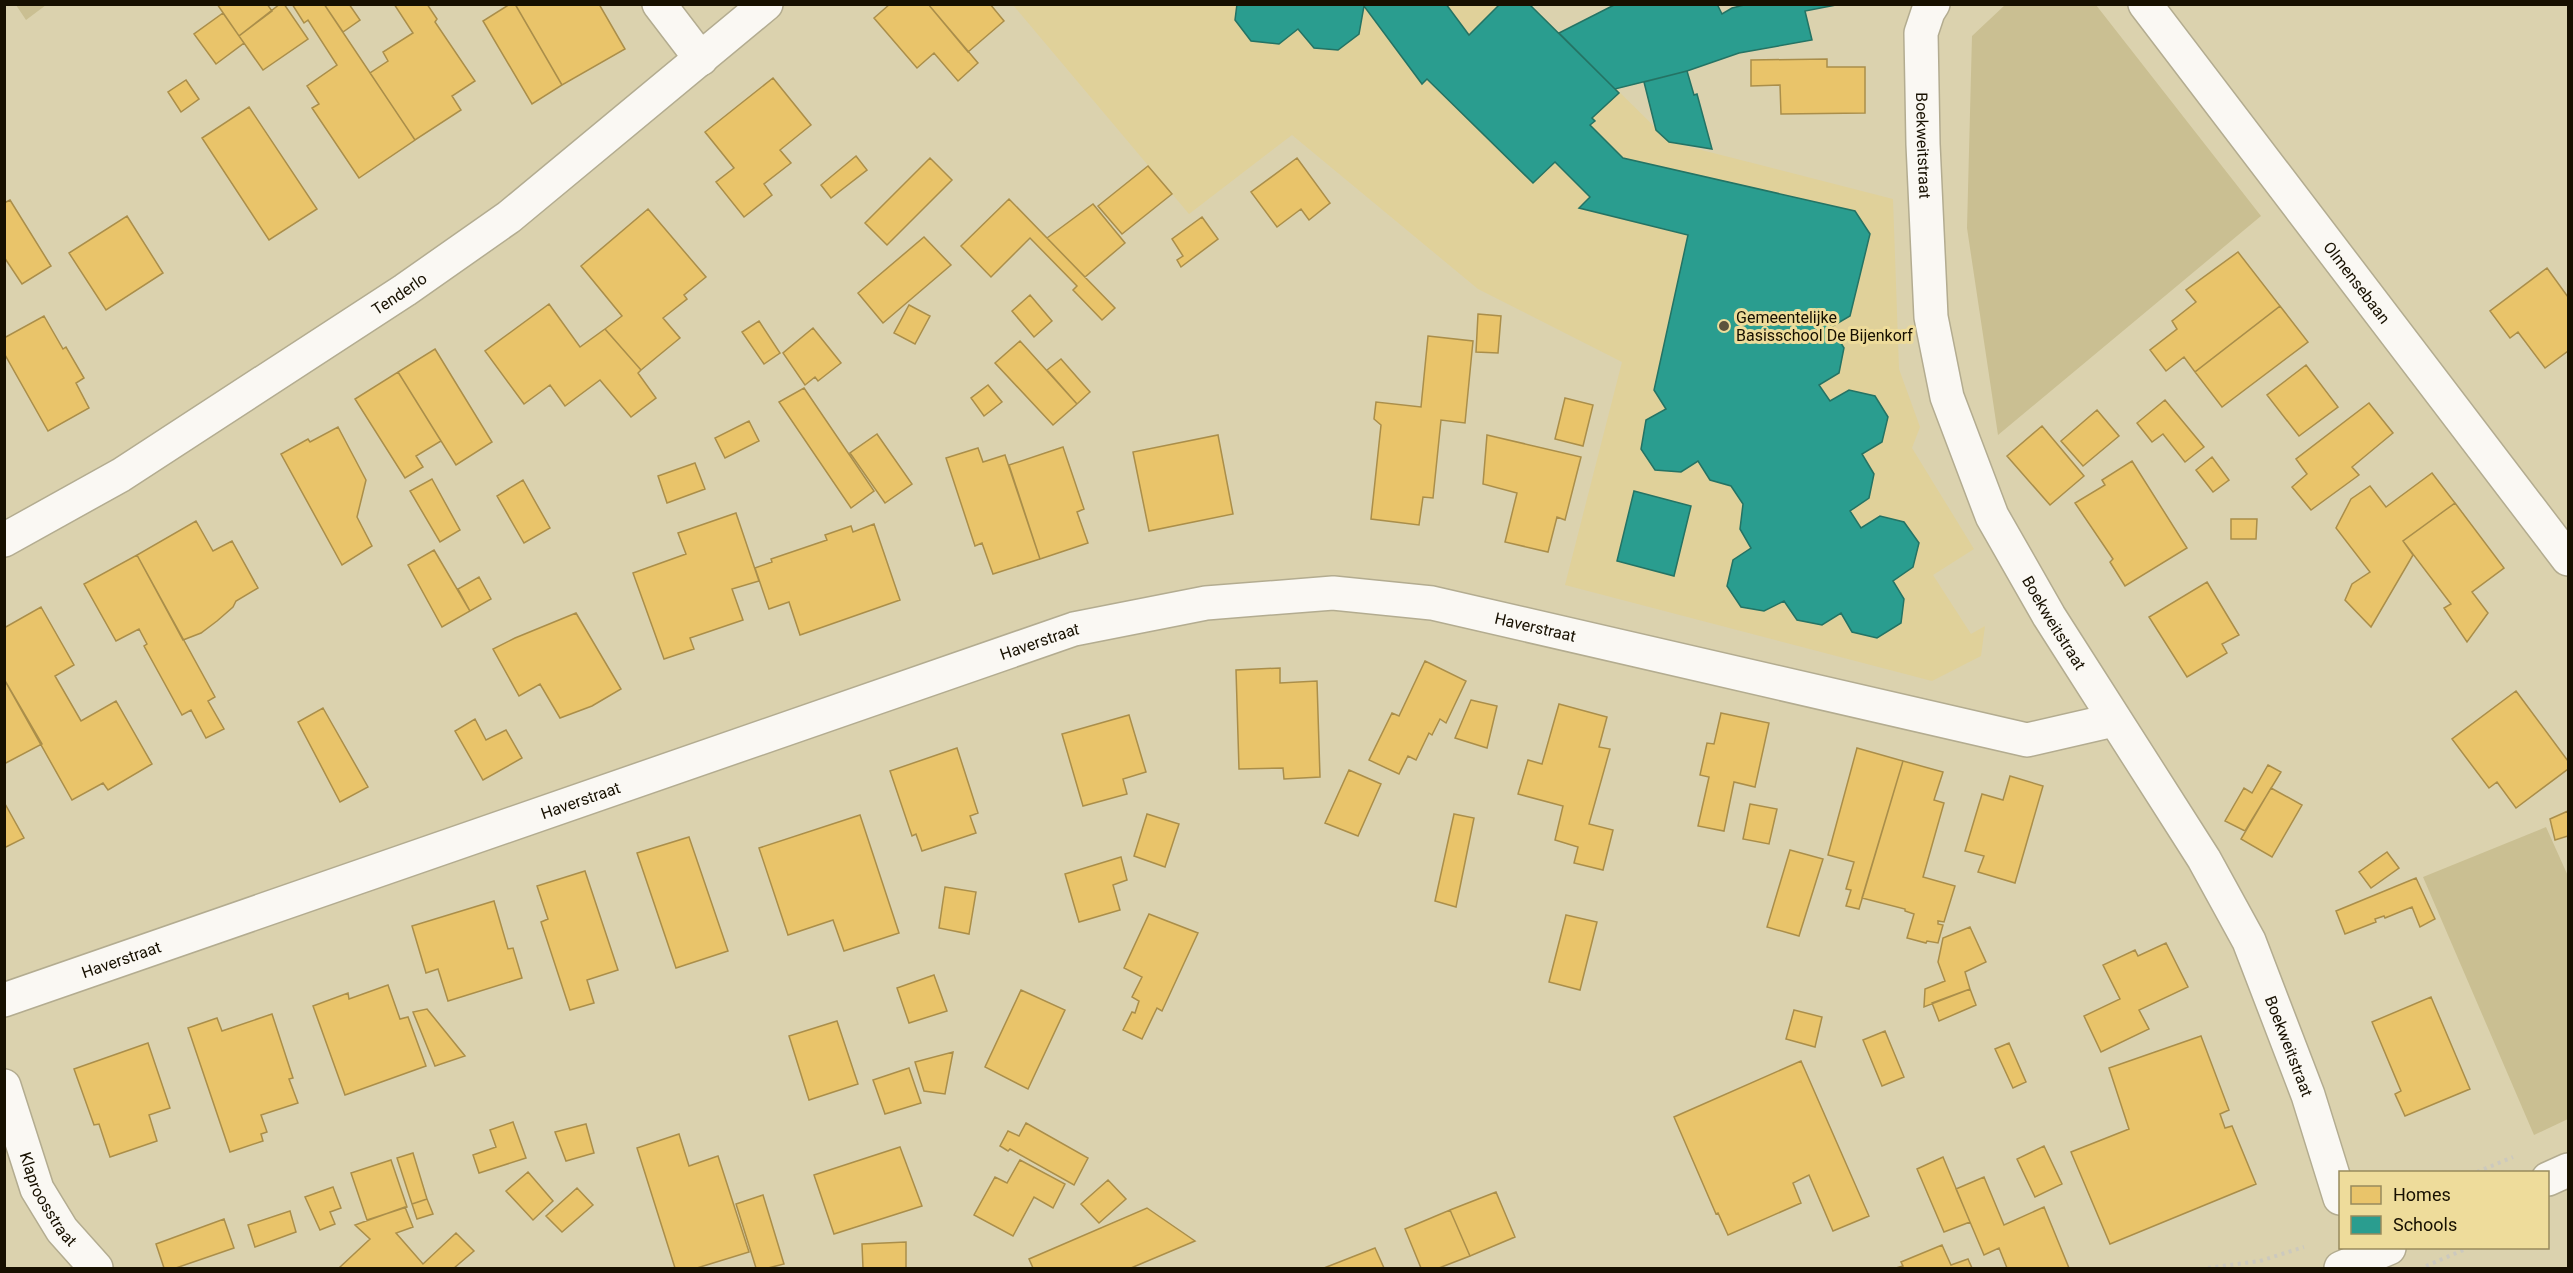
<svg xmlns="http://www.w3.org/2000/svg" width="2573" height="1273" font-family="Roboto,sans-serif">
<style>
.built{fill:#e0d19a}
.green{fill:#cabf92}
.homes{fill:#e9c46a;stroke:#aa8e4a;stroke-width:1.5}
.schools{fill:#2a9d8f;stroke:#247364;stroke-width:1.5}
.lines{fill:none;stroke-linecap:round;stroke-linejoin:round}
.minor-casing{stroke:#b3ac90;stroke-width:36}
.tertiary-casing{stroke:#b3ac90;stroke-width:36}
.primary-casing{stroke:#b3ac90;stroke-width:36}
.path{stroke:#ccc9be;stroke-width:4;stroke-dasharray:3 4.5;stroke-linecap:butt}
.minor{stroke:#faf8f3;stroke-width:33}
.tertiary{stroke:#faf8f3;stroke-width:33}
.primary{stroke:#faf8f3;stroke-width:33}
.poi-dot{fill:#5c543d;stroke:#eedc9b;stroke-width:2}
.labels{text-anchor:middle;dominant-baseline:central;stroke-width:6;stroke-linejoin:round;paint-order:stroke}
.street-label{font-size:16px;fill:#171000;stroke:#eedc9b}
.poi-label{font-size:16px;fill:#171000;stroke:#eedc9b;text-anchor:start}
</style>
<rect width="100%" height="100%" fill="#dbd2ae"/>
<path class="built" d="M 1013,5 L 1531,5 L 1670,142 L 1893,199 L 1899,369 L 1920,427 L 1912,448 L 1974,549 L 1933,575 L 1971,634 L 1985,626 L 1981,656 L 1932,681 L 1565,585 L 1622,362 L 1478,289 L 1292,135 L 1189,214 Z"/>
<path class="green" d="M 16,5 L 46,5 L 26,20 Z
M 2005,5 L 2096,5 L 2261,216 L 1998,435 L 1967,228 L 1972,36 Z
M 2546,827 L 2568,876 L 2568,1119 L 2534,1135 L 2423,877 Z"/>
<path class="homes" d="M 217,4 L 267,4 L 272,11 L 239,36 Z
M 280,4 L 284,4 L 308,39 L 263,70 L 239,36 Z
M 292,4 L 324,4 L 415,140 L 359,178 L 312,108 L 319,104 L 307,86 L 337,65 L 308,20 L 304,23 Z
M 324,4 L 349,4 L 360,20 L 343,32 Z
M 394,4 L 427,4 L 437,19 L 435,22 L 475,81 L 452,96 L 461,110 L 415,140 L 370,73 L 388,61 L 383,52 L 413,33 Z
M 510,4 L 515,4 L 562,85 L 532,104 L 483,21 Z
M 515,4 L 599,4 L 625,49 L 562,85 Z
M 890,4 L 928,4 L 978,63 L 958,81 L 934,53 L 917,68 L 874,18 Z
M 928,4 L 990,4 L 1004,21 L 968,52 Z
M 223,13 L 244,43 L 216,64 L 194,34 Z
M 1827,59 L 1827,67 L 1865,67 L 1865,113 L 1781,114 L 1780,85 L 1751,86 L 1751,60 Z
M 773,78 L 811,125 L 780,150 L 791,163 L 764,184 L 772,195 L 744,217 L 716,182 L 734,168 L 705,132 Z
M 186,80 L 199,99 L 181,112 L 168,92 Z
M 249,107 L 317,209 L 269,240 L 202,138 Z
M 856,156 L 867,170 L 831,198 L 821,185 Z
M 930,158 L 952,180 L 887,245 L 865,223 Z
M 1297,158 L 1330,203 L 1309,220 L 1301,209 L 1277,227 L 1251,192 Z
M 1148,166 L 1172,194 L 1122,234 L 1098,206 Z
M 1009,199 L 1115,308 L 1102,320 L 1073,290 L 1077,286 L 1030,238 L 991,277 L 961,246 Z
M 10,200 L 51,266 L 22,284 L 4,257 L 4,203 Z
M 1093,204 L 1125,243 L 1085,277 L 1047,238 Z
M 648,209 L 706,277 L 684,295 L 687,299 L 663,318 L 680,338 L 641,370 L 605,329 L 622,316 L 581,266 Z
M 127,216 L 163,273 L 106,310 L 69,253 Z
M 1202,217 L 1218,239 L 1181,267 L 1177,260 L 1183,256 L 1172,239 Z
M 924,237 L 951,265 L 883,323 L 858,293 Z
M 2238,252 L 2280,306 L 2195,372 L 2184,357 L 2166,371 L 2150,350 L 2177,329 L 2172,321 L 2196,302 L 2186,290 Z
M 2547,268 L 2568,297 L 2568,351 L 2545,368 L 2518,332 L 2510,338 L 2490,311 Z
M 1030,295 L 1052,321 L 1034,337 L 1012,311 Z
M 549,304 L 580,347 L 605,329 L 641,370 L 638,373 L 656,398 L 631,417 L 600,380 L 565,406 L 550,385 L 524,404 L 485,351 Z
M 909,305 L 930,316 L 915,344 L 894,333 Z
M 2280,306 L 2308,342 L 2222,407 L 2195,372 Z
M 1478,314 L 1501,316 L 1498,353 L 1476,352 Z
M 44,316 L 63,349 L 66,347 L 84,378 L 76,383 L 89,408 L 48,431 L 4,353 L 4,338 Z
M 759,321 L 780,353 L 764,364 L 742,332 Z
M 813,328 L 841,363 L 818,381 L 815,377 L 805,385 L 783,353 Z
M 1428,336 L 1473,341 L 1465,423 L 1441,420 L 1433,498 L 1423,497 L 1419,525 L 1371,519 L 1381,425 L 1374,419 L 1376,402 L 1421,407 Z
M 1020,341 L 1077,404 L 1053,425 L 995,363 Z
M 435,349 L 492,442 L 456,465 L 398,372 Z
M 1061,359 L 1090,392 L 1077,404 L 1047,370 Z
M 2306,365 L 2338,407 L 2299,436 L 2267,395 Z
M 398,372 L 441,441 L 416,456 L 423,467 L 405,478 L 355,399 Z
M 988,385 L 1002,402 L 984,416 L 971,398 Z
M 804,388 L 874,491 L 851,508 L 779,402 Z
M 1565,398 L 1593,405 L 1583,446 L 1555,439 Z
M 2165,400 L 2204,447 L 2185,462 L 2163,434 L 2152,442 L 2137,423 Z
M 2369,403 L 2393,433 L 2352,467 L 2359,475 L 2311,510 L 2292,487 L 2307,474 L 2296,459 Z
M 2097,410 L 2119,436 L 2083,466 L 2061,441 Z
M 749,421 L 759,441 L 725,458 L 715,438 Z
M 2042,426 L 2084,476 L 2050,505 L 2007,456 Z
M 338,427 L 366,480 L 357,517 L 372,546 L 342,565 L 281,454 L 308,439 L 310,442 Z
M 877,434 L 912,484 L 885,503 L 850,453 Z
M 1218,435 L 1233,514 L 1149,531 L 1133,452 Z
M 1487,435 L 1581,457 L 1565,520 L 1557,517 L 1548,552 L 1505,542 L 1517,493 L 1483,484 Z
M 1063,447 L 1084,509 L 1077,512 L 1088,543 L 1040,559 L 1009,465 Z
M 978,448 L 983,462 L 1005,455 L 1040,559 L 993,574 L 982,543 L 975,546 L 946,458 Z
M 2212,457 L 2229,480 L 2213,492 L 2196,470 Z
M 2132,461 L 2187,548 L 2125,586 L 2110,562 L 2113,559 L 2075,503 L 2105,485 L 2102,480 Z
M 695,463 L 705,489 L 667,503 L 658,476 Z
M 2432,473 L 2455,503 L 2403,541 L 2413,555 L 2371,627 L 2345,600 L 2352,584 L 2370,572 L 2336,528 L 2351,499 L 2370,486 L 2386,507 Z
M 432,479 L 460,530 L 440,542 L 410,491 Z
M 523,480 L 550,528 L 524,543 L 497,496 Z
M 2455,503 L 2504,568 L 2472,592 L 2488,613 L 2467,642 L 2444,608 L 2451,604 L 2403,541 Z
M 736,513 L 759,581 L 732,589 L 743,620 L 690,638 L 694,649 L 664,659 L 633,573 L 686,554 L 678,533 Z
M 2231,519 L 2257,519 L 2256,539 L 2231,539 Z
M 196,521 L 213,551 L 232,541 L 258,588 L 236,601 L 233,607 L 217,621 L 201,633 L 183,640 L 137,555 Z
M 874,524 L 900,600 L 800,635 L 789,602 L 769,609 L 755,568 L 772,562 L 771,559 L 827,540 L 825,535 L 851,526 L 853,532 Z
M 434,550 L 470,611 L 442,627 L 408,565 Z
M 137,555 L 215,697 L 208,701 L 224,729 L 206,738 L 191,710 L 182,715 L 144,646 L 147,644 L 139,629 L 116,641 L 84,584 Z
M 479,577 L 491,599 L 470,611 L 458,589 Z
M 2207,582 L 2239,635 L 2222,644 L 2227,653 L 2187,677 L 2149,617 Z
M 41,607 L 74,665 L 55,676 L 81,721 L 116,701 L 152,764 L 108,790 L 103,783 L 72,800 L 4,679 L 4,628 Z
M 576,613 L 621,689 L 592,706 L 560,718 L 540,684 L 519,696 L 493,649 L 515,638 Z
M 1425,661 L 1466,681 L 1446,723 L 1440,719 L 1432,735 L 1429,733 L 1416,760 L 1408,756 L 1399,774 L 1369,760 L 1392,713 L 1399,716 Z
M 1280,668 L 1280,683 L 1317,681 L 1320,777 L 1284,779 L 1283,768 L 1239,769 L 1236,670 Z
M 4,679 L 42,744 L 4,764 Z
M 2516,691 L 2568,761 L 2568,769 L 2516,808 L 2497,782 L 2489,788 L 2452,739 Z
M 1471,700 L 1497,706 L 1487,748 L 1455,738 Z
M 1559,704 L 1607,717 L 1599,747 L 1610,749 L 1589,824 L 1613,830 L 1603,870 L 1574,863 L 1578,847 L 1555,840 L 1563,806 L 1518,794 L 1528,760 L 1542,764 Z
M 323,708 L 368,787 L 340,802 L 298,722 Z
M 1721,713 L 1769,723 L 1755,787 L 1734,782 L 1724,831 L 1698,826 L 1709,777 L 1700,775 L 1707,743 L 1714,744 Z
M 1129,715 L 1146,772 L 1123,779 L 1127,794 L 1083,806 L 1062,734 Z
M 475,719 L 486,740 L 506,730 L 522,758 L 483,780 L 455,731 Z
M 957,748 L 978,813 L 970,816 L 976,833 L 922,851 L 916,834 L 912,836 L 890,771 Z
M 1857,748 L 1903,761 L 1859,909 L 1846,906 L 1851,890 L 1846,889 L 1854,862 L 1828,855 Z
M 1903,761 L 1943,772 L 1934,800 L 1944,803 L 1923,877 L 1955,886 L 1944,922 L 1938,921 L 1938,924 L 1943,925 L 1938,943 L 1927,941 L 1926,943 L 1907,938 L 1914,914 L 1905,911 L 1905,909 L 1862,898 Z
M 2268,765 L 2281,772 L 2245,831 L 2225,821 L 2244,788 L 2252,793 Z
M 1349,770 L 1381,784 L 1358,836 L 1325,823 Z
M 2010,776 L 2043,786 L 2015,883 L 1978,872 L 1984,856 L 1965,851 L 1982,794 L 2003,800 Z
M 2271,788 L 2302,805 L 2272,857 L 2241,839 Z
M 4,802 L 24,838 L 4,848 Z
M 1750,804 L 1777,809 L 1769,844 L 1743,839 Z
M 2568,811 L 2568,836 L 2555,840 L 2550,819 Z
M 1147,814 L 1179,824 L 1165,867 L 1134,856 Z
M 1454,814 L 1474,818 L 1456,907 L 1435,901 Z
M 860,815 L 899,933 L 844,951 L 833,920 L 788,935 L 759,848 Z
M 689,837 L 728,951 L 676,968 L 637,853 Z
M 1790,850 L 1823,859 L 1799,936 L 1767,927 Z
M 2387,852 L 2399,868 L 2371,888 L 2359,872 Z
M 1121,857 L 1127,880 L 1113,885 L 1120,910 L 1079,922 L 1065,874 Z
M 585,871 L 618,970 L 587,980 L 594,1003 L 570,1010 L 541,922 L 548,919 L 537,886 Z
M 2416,878 L 2435,919 L 2420,927 L 2412,907 L 2385,918 L 2384,916 L 2375,919 L 2376,922 L 2345,934 L 2336,911 Z
M 945,887 L 976,892 L 969,934 L 939,928 Z
M 494,901 L 508,949 L 513,948 L 522,978 L 448,1001 L 438,969 L 426,973 L 412,926 Z
M 1149,914 L 1198,933 L 1162,1011 L 1157,1008 L 1142,1039 L 1123,1030 L 1132,1012 L 1135,1013 L 1139,1001 L 1132,997 L 1142,977 L 1124,968 Z
M 1566,915 L 1597,922 L 1580,990 L 1549,982 Z
M 1970,927 L 1986,962 L 1965,972 L 1970,989 L 1924,1007 L 1925,989 L 1945,981 L 1938,962 L 1943,938 Z
M 2166,943 L 2188,987 L 2139,1010 L 2149,1029 L 2101,1052 L 2084,1016 L 2120,999 L 2103,965 L 2135,950 L 2138,956 Z
M 934,975 L 947,1011 L 909,1023 L 897,988 Z
M 388,985 L 400,1019 L 408,1017 L 426,1066 L 345,1095 L 313,1006 L 348,993 L 349,999 Z
M 1970,989 L 1976,1005 L 1939,1021 L 1932,1003 Z
M 1021,990 L 1065,1010 L 1028,1089 L 985,1067 Z
M 2431,997 L 2470,1089 L 2405,1116 L 2395,1094 L 2401,1091 L 2372,1022 Z
M 427,1009 L 465,1056 L 435,1066 L 413,1012 Z
M 1794,1010 L 1822,1017 L 1815,1047 L 1786,1039 Z
M 272,1014 L 293,1078 L 289,1079 L 298,1103 L 261,1115 L 267,1132 L 261,1134 L 263,1141 L 230,1152 L 188,1028 L 217,1018 L 222,1031 Z
M 837,1021 L 858,1084 L 809,1100 L 789,1036 Z
M 1885,1031 L 1904,1077 L 1882,1086 L 1863,1040 Z
M 2201,1036 L 2229,1110 L 2220,1114 L 2225,1128 L 2232,1126 L 2256,1184 L 2110,1244 L 2071,1152 L 2129,1129 L 2109,1068 Z
M 148,1043 L 170,1108 L 149,1115 L 157,1141 L 110,1157 L 99,1124 L 94,1125 L 74,1069 Z
M 2009,1043 L 2026,1082 L 2013,1088 L 1995,1049 Z
M 953,1052 L 945,1094 L 924,1091 L 915,1062 Z
M 1801,1061 L 1869,1216 L 1833,1231 L 1809,1175 L 1793,1183 L 1801,1203 L 1728,1235 L 1718,1213 L 1716,1214 L 1674,1117 Z
M 909,1068 L 921,1103 L 885,1114 L 873,1080 Z
M 513,1122 L 526,1158 L 479,1173 L 473,1155 L 496,1147 L 490,1130 Z
M 1026,1123 L 1088,1158 L 1074,1185 L 1010,1149 L 1008,1151 L 1000,1146 L 1008,1131 L 1019,1136 Z
M 586,1124 L 594,1153 L 566,1161 L 555,1132 Z
M 679,1134 L 689,1166 L 718,1156 L 749,1252 L 697,1268 L 675,1268 L 637,1148 Z
M 2044,1146 L 2062,1184 L 2035,1197 L 2017,1159 Z
M 900,1147 L 922,1206 L 834,1234 L 814,1175 Z
M 413,1153 L 427,1199 L 412,1204 L 397,1158 Z
M 1943,1157 L 1970,1222 L 1944,1232 L 1917,1169 Z
M 391,1160 L 407,1207 L 367,1220 L 351,1173 Z
M 1020,1160 L 1065,1184 L 1053,1208 L 1034,1197 L 1013,1236 L 974,1215 L 995,1177 L 1007,1183 Z
M 528,1172 L 553,1201 L 533,1220 L 506,1191 Z
M 1984,1177 L 2004,1225 L 2044,1207 L 2069,1268 L 2007,1268 L 1999,1248 L 1984,1255 L 1956,1189 Z
M 1108,1180 L 1126,1199 L 1099,1223 L 1081,1204 Z
M 333,1187 L 341,1208 L 330,1212 L 335,1224 L 320,1230 L 305,1197 Z
M 577,1188 L 593,1205 L 562,1232 L 546,1216 Z
M 1496,1192 L 1515,1237 L 1470,1256 L 1450,1210 Z
M 763,1195 L 784,1264 L 768,1268 L 756,1268 L 736,1204 Z
M 427,1199 L 433,1214 L 417,1219 L 412,1204 Z
M 405,1207 L 413,1227 L 396,1233 L 423,1264 L 456,1233 L 474,1251 L 454,1268 L 339,1268 L 370,1239 L 355,1225 Z
M 1147,1208 L 1195,1241 L 1131,1268 L 1033,1268 L 1029,1259 Z
M 1450,1210 L 1470,1256 L 1439,1268 L 1421,1268 L 1405,1229 Z
M 290,1211 L 296,1232 L 255,1247 L 248,1225 Z
M 224,1219 L 234,1248 L 176,1268 L 164,1268 L 156,1244 Z
M 906,1242 L 906,1268 L 863,1268 L 862,1244 Z
M 1942,1245 L 1951,1265 L 1968,1259 L 1972,1268 L 1896,1268 L 1903,1266 L 1901,1262 Z
M 1375,1248 L 1384,1268 L 1324,1268 Z"/>
<path class="schools" d="M 1237,4 L 1446,4 L 1469,35 L 1500,4 L 1529,4 L 1619,93 L 1592,118 L 1595,121 L 1590,125 L 1623,158 L 1855,211 L 1870,234 L 1850,316 L 1831,327 L 1844,348 L 1839,373 L 1819,385 L 1830,401 L 1849,390 L 1875,396 L 1888,417 L 1882,442 L 1862,454 L 1874,474 L 1869,498 L 1850,511 L 1861,528 L 1880,516 L 1904,522 L 1919,543 L 1913,567 L 1893,581 L 1904,599 L 1901,623 L 1877,638 L 1852,632 L 1841,613 L 1822,625 L 1797,620 L 1784,601 L 1764,611 L 1741,607 L 1727,586 L 1733,560 L 1751,548 L 1740,529 L 1743,504 L 1731,486 L 1710,480 L 1698,461 L 1681,472 L 1655,470 L 1641,449 L 1646,420 L 1666,409 L 1654,390 L 1688,235 L 1579,208 L 1590,197 L 1555,162 L 1533,183 L 1427,79 L 1422,84 L 1364,6 L 1359,34 L 1338,50 L 1314,48 L 1298,29 L 1279,44 L 1251,41 L 1235,20 Z
M 1616,4 L 1717,4 L 1722,14 L 1732,8 L 1748,4 L 1841,4 L 1805,11 L 1812,40 L 1739,53 L 1687,71 L 1615,89 L 1559,33 Z
M 1687,71 L 1694,95 L 1697,94 L 1712,149 L 1669,142 L 1656,130 L 1644,82 Z
M 1634,491 L 1691,506 L 1674,576 L 1617,561 Z"/>
<g class="lines">
<g class="minor-casing">
<g id="minor">
<path d="M 659,4 L 701,59"/>
<path id="s1" d="M 1933,4 L 1928,12 L 1921,33 L 1923,144 L 1931,317 L 1947,397 L 1992,516 L 2049,616 L 2204,859 L 2249,941 L 2308,1095 L 2340,1198"/>
<path id="s2" d="M 4,540 L 121,475 L 405,290 L 509,217 L 766,4"/>
<path id="s3" d="M 4,1000 L 1074,629 L 1206,603 L 1333,593 L 1432,603 L 2027,740 L 2114,720"/>
<path id="s4" d="M 4,1086 L 37,1189 L 62,1230 L 96,1268"/>
</g>
</g>
<g class="tertiary-casing">
<g id="tertiary">
<path id="s5" d="M 2145,4 L 2568,559"/>
</g>
</g>
<g class="primary-casing">
<path id="primary" d="M 2548,1179 L 2568,1170
M 2341,1268 L 2389,1248"/>
</g>
<path class="path" d="M 2477,1172 L 2513,1157
M 2426,1266 L 2468,1248
M 2208,1268 L 2260,1261 L 2304,1247"/>
<use href="#minor" class="minor"/>
<use href="#tertiary" class="tertiary"/>
<use href="#primary" class="primary"/>
</g>
<circle class="poi-dot" cx="1724" cy="326" r="6"/>
<g class="labels">
<g class="street-label">
<text stroke="none"><textPath href="#s1" startOffset="144">Boekweitstraat</textPath></text>
<text stroke="none"><textPath href="#s5" startOffset="350">Olmensebaan</textPath></text>
<text stroke="none"><textPath href="#s2" startOffset="466">Tenderlo</textPath></text>
<text stroke="none"><textPath href="#s1" startOffset="648">Boekweitstraat</textPath></text>
<text stroke="none"><textPath href="#s3" startOffset="1600">Haverstraat</textPath></text>
<text stroke="none"><textPath href="#s3" startOffset="1096">Haverstraat</textPath></text>
<text stroke="none"><textPath href="#s3" startOffset="610">Haverstraat</textPath></text>
<text stroke="none"><textPath href="#s3" startOffset="124">Haverstraat</textPath></text>
<text stroke="none"><textPath href="#s1" startOffset="1134">Boekweitstraat</textPath></text>
<text stroke="none"><textPath href="#s4" startOffset="122">Klaproosstraat</textPath></text>
</g>
<g class="poi-label">
<text x="1736" y="317">Gemeentelijke<tspan x="1736" dy="18">Basisschool De Bijenkorf</tspan></text>
</g>
</g>
<rect width="2573" height="1273" fill="none" stroke="#171000" stroke-width="12"/>
<rect x="2339" y="1171" width="210" height="78" fill="#eedc9b" stroke="#988a5d" stroke-width="1.5"/>
<rect x="2351" y="1186" width="30" height="18" fill="#e9c46a" stroke="#988a5d" stroke-width="1.5"/>
<text x="2393" y="1201" font-size="18" fill="#171000">Homes</text>
<rect x="2351" y="1216" width="30" height="18" fill="#2a9d8f" stroke="#988a5d" stroke-width="1.5"/>
<text x="2393" y="1231" font-size="18" fill="#171000">Schools</text>
</svg>
